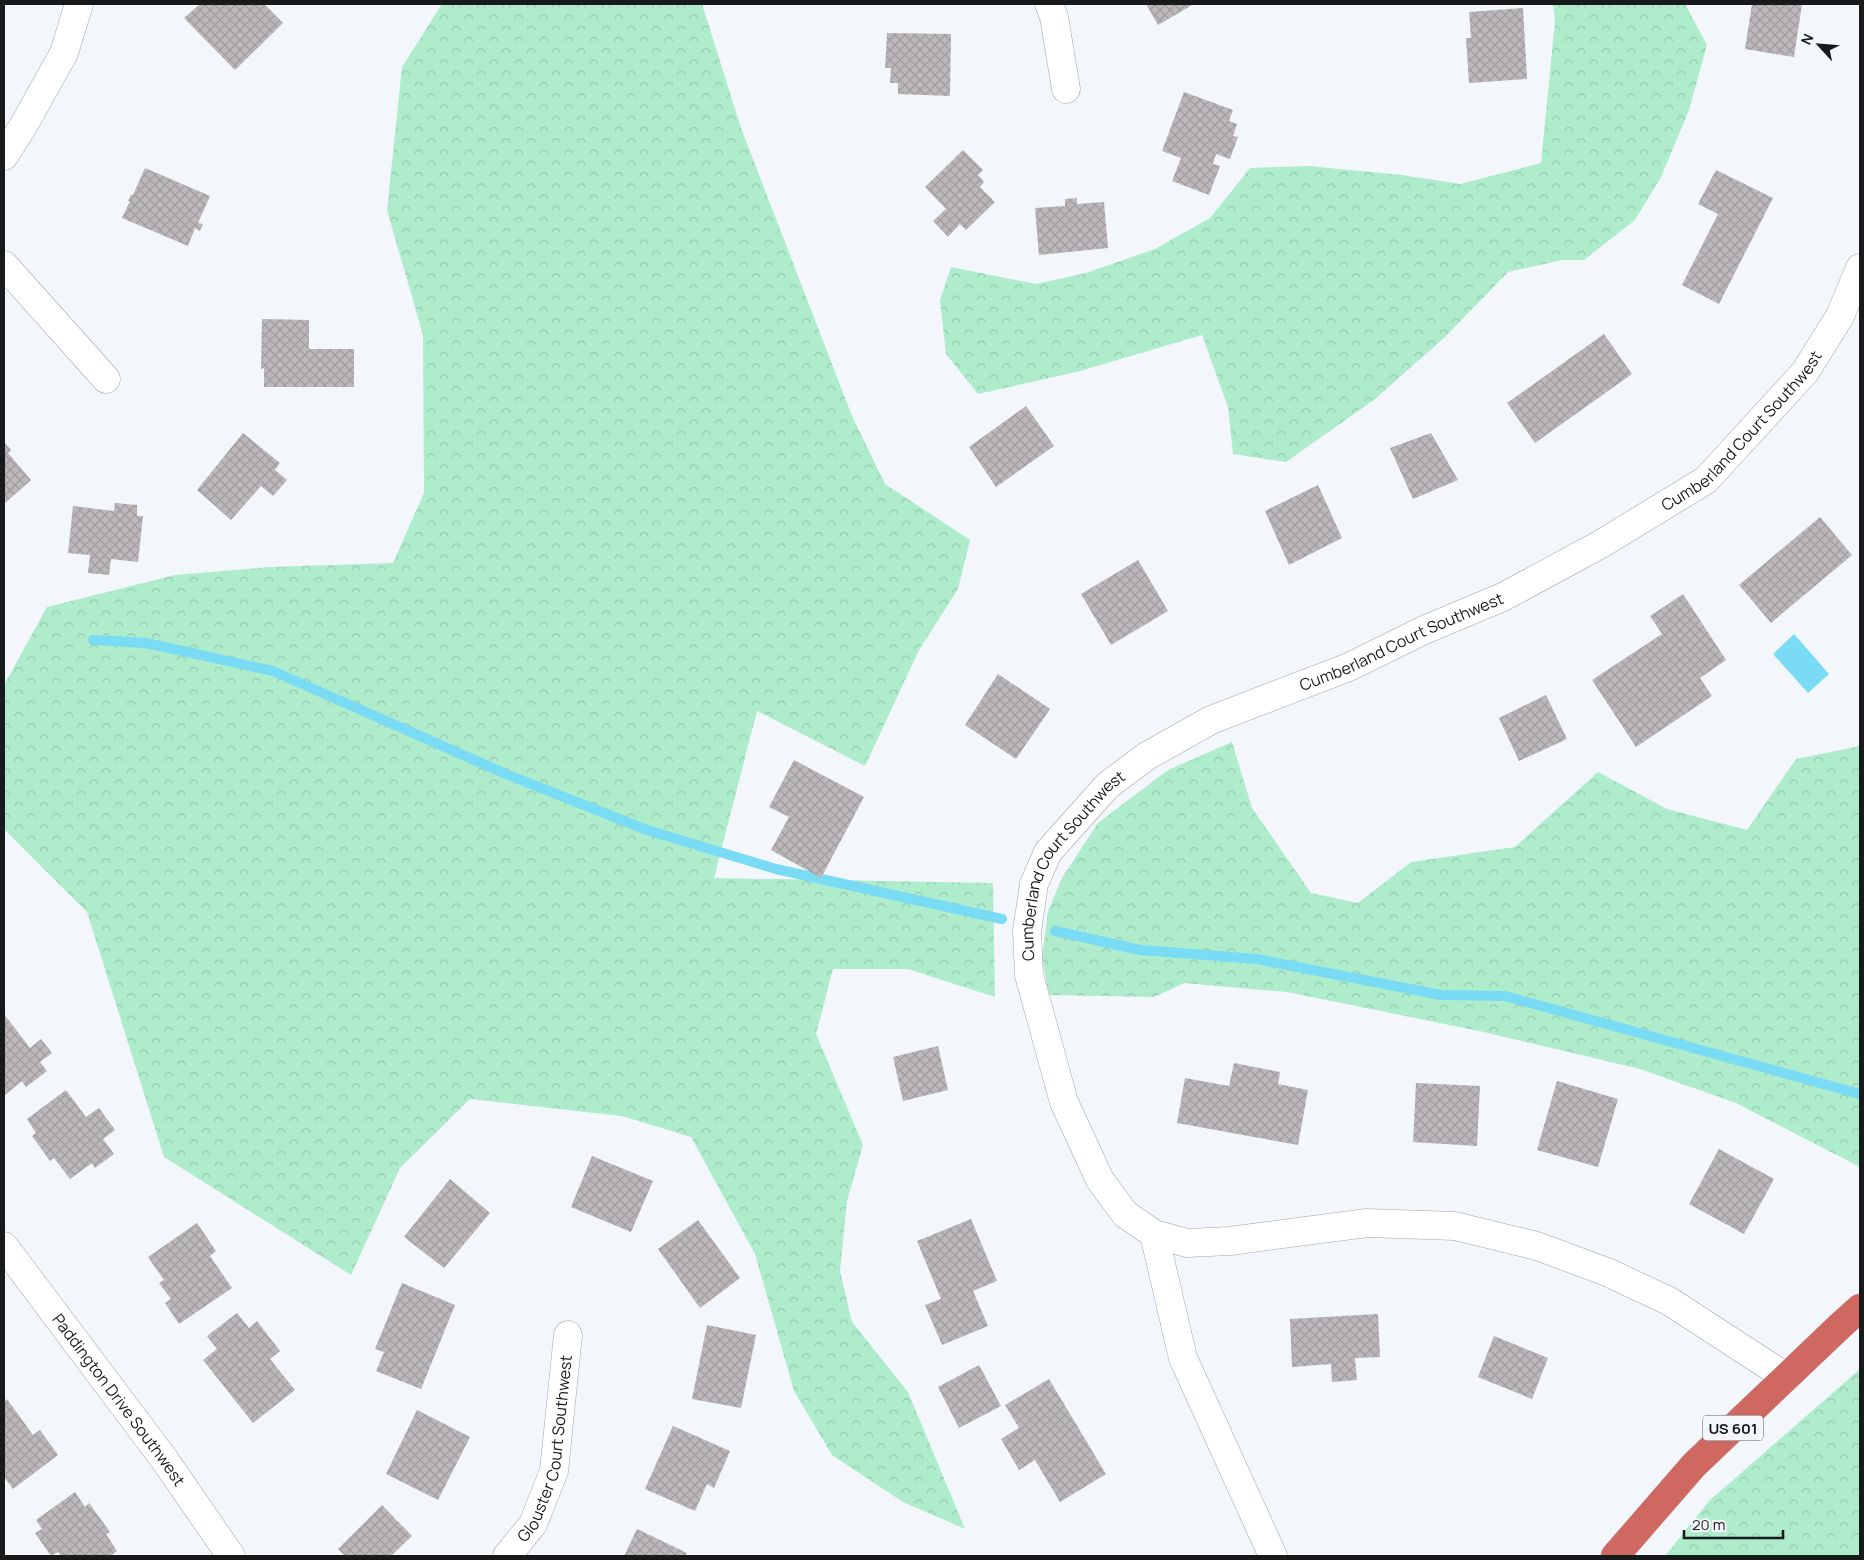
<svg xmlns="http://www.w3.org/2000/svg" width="1864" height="1560" font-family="Manrope,sans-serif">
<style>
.forest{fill:url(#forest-crowns)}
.water{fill:#7adbf5}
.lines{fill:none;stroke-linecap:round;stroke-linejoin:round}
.stream{stroke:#7adbf5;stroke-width:10}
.building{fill:url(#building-cross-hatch)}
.street-casing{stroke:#a1a4a8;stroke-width:29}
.highway-casing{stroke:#d1d1d1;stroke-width:29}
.street{stroke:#fff;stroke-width:28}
.highway{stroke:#ce6861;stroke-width:28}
.labels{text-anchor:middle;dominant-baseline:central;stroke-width:4;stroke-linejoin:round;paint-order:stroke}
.shield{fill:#f3f6fa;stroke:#5a5b5d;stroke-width:1}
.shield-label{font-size:15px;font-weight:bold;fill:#18191a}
.street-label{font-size:16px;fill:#18191a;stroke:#f3f6fa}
</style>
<defs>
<pattern id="forest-crowns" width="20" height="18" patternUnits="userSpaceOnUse" patternTransform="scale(1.25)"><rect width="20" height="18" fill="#aeeccc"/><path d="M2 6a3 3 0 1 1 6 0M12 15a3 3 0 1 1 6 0" fill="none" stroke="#95caaf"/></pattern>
<pattern id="building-cross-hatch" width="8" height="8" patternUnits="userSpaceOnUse" patternTransform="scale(1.25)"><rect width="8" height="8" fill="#bbb7ba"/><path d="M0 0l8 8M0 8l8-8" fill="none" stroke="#a09d9f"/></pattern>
</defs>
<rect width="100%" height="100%" fill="#f3f6fa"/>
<path class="forest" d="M 442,4 L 702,4 L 741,128 L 852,416 L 885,484 L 970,540 L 958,589 L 919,650 L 865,766 L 757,711 L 714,878 L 993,883 L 995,997 L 908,969 L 833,969 L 816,1034 L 863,1145 L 847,1201 L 840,1271 L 852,1322 L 908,1392 L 965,1529 L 903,1502 L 832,1455 L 794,1391 L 755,1254 L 691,1137 L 622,1116 L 470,1099 L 400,1168 L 351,1275 L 164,1157 L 87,912 L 4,829 L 4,685 L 47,607 L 175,575 L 270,567 L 393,563 L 424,493 L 423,335 L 387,210 L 402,67 Z
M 1553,4 L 1685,4 L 1707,45 L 1689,110 L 1661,177 L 1635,220 L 1584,260 L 1562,260 L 1508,272 L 1445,337 L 1375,399 L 1286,462 L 1233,454 L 1228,407 L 1202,335 L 1080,371 L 978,394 L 946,354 L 940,300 L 951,267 L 1036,284 L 1086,273 L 1155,249 L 1210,218 L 1250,168 L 1309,166 L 1402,175 L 1460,184 L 1541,163 L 1555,21 Z
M 1232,742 L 1252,808 L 1311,893 L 1358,903 L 1411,862 L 1515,847 L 1598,772 L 1667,809 L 1747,830 L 1796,759 L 1860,746 L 1860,1167 L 1736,1103 L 1640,1069 L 1484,1032 L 1287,992 L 1184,983 L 1154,997 L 1049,995 L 1042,958 L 1048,911 L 1062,878 L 1098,823 L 1168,770 Z
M 1860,1369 L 1860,1556 L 1665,1556 L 1709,1501 Z"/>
<path class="water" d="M 1794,634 L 1829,674 L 1808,693 L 1773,654 Z"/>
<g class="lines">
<path class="stream" d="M 93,640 L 146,643 L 273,671 L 506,774 L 647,830 L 776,869 L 1002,919
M 1055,931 L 1140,950 L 1257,959 L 1441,995 L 1505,996 L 1860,1094"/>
</g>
<path class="building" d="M 200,4 L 264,4 L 283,23 L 235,70 L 184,18 Z
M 1146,4 L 1194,4 L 1158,25 Z
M 1752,4 L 1802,4 L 1794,57 L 1745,49 Z
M 1523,8 L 1527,79 L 1469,83 L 1466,38 L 1471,38 L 1469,12 Z
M 887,33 L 951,34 L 950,96 L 898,94 L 898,83 L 890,83 L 891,68 L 885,68 Z
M 1184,92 L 1233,110 L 1229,121 L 1237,124 L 1233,136 L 1238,137 L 1230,159 L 1216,154 L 1213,164 L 1220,166 L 1209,195 L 1172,181 L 1181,158 L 1162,151 Z
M 963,150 L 983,170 L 978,175 L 984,182 L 980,187 L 995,202 L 966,230 L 960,224 L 948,237 L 933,221 L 946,209 L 925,187 Z
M 145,168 L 210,196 L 198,223 L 203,224 L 200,231 L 195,228 L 188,246 L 122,218 L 130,201 L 128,201 L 131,195 L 133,195 Z
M 1716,170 L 1773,198 L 1719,304 L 1682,285 L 1718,214 L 1698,204 Z
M 1077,198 L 1077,204 L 1104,202 L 1108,248 L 1039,255 L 1035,208 L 1065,206 L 1065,199 Z
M 262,319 L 309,320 L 309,349 L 354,349 L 354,387 L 264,387 L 264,368 L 261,369 Z
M 1604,334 L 1632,374 L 1535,443 L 1507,403 Z
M 1026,406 L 1054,446 L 996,487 L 969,447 Z
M 243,433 L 280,463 L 275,470 L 287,480 L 273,496 L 261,486 L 231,520 L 197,490 Z
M 1431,433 L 1458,480 L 1413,499 L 1390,448 Z
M 4,442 L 11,450 L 8,453 L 31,480 L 4,504 Z
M 1318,485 L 1342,538 L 1289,565 L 1265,511 Z
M 115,503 L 137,505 L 137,516 L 143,516 L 138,562 L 111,559 L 109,575 L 88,573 L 90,555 L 68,553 L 73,506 L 114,511 Z
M 1820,517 L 1852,555 L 1771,623 L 1739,585 Z
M 1138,560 L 1168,611 L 1111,645 L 1081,594 Z
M 1683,594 L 1726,660 L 1700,678 L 1712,696 L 1636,747 L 1592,680 L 1662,634 L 1650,616 Z
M 998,674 L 1050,709 L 1016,759 L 965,725 Z
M 1546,695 L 1567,739 L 1519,761 L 1499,718 Z
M 794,760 L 864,797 L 821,878 L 771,850 L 789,817 L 769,807 Z
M 4,1014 L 30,1048 L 41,1039 L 52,1053 L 40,1062 L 47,1071 L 26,1087 L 22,1081 L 5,1095 Z
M 938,1046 L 948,1090 L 903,1101 L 893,1057 Z
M 1234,1063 L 1280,1072 L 1278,1084 L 1308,1090 L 1298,1145 L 1177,1123 L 1185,1078 L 1229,1086 Z
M 1557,1081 L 1618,1099 L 1598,1167 L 1537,1150 Z
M 1416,1083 L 1480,1086 L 1477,1146 L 1413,1142 Z
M 66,1090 L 86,1117 L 99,1108 L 115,1130 L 103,1139 L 114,1154 L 95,1168 L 92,1163 L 70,1179 L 54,1158 L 50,1161 L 32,1136 L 36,1133 L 27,1119 Z
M 1719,1149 L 1774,1179 L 1744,1234 L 1689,1204 Z
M 592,1156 L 653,1181 L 631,1232 L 571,1207 Z
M 450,1179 L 490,1213 L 444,1268 L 404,1237 Z
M 971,1219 L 997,1281 L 973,1291 L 988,1326 L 942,1345 L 925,1305 L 941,1299 L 917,1241 Z
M 698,1220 L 740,1278 L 700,1308 L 658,1249 Z
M 197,1223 L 216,1251 L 210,1256 L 232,1288 L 179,1324 L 165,1303 L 171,1299 L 159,1283 L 164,1280 L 148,1257 Z
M 402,1283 L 455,1305 L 421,1389 L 376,1371 L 384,1352 L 375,1349 Z
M 237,1313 L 249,1328 L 257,1321 L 280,1351 L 270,1359 L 295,1390 L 253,1423 L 203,1360 L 217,1349 L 207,1336 Z
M 1378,1314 L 1380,1357 L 1355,1358 L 1357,1380 L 1332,1382 L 1331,1364 L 1292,1367 L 1290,1319 Z
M 707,1325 L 756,1335 L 741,1408 L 692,1399 Z
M 1494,1336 L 1548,1358 L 1532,1399 L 1478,1377 Z
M 979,1365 L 1001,1406 L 959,1428 L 938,1387 Z
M 1049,1379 L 1106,1474 L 1060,1502 L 1035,1460 L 1019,1470 L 1001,1439 L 1019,1428 L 1005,1405 Z
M 7,1399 L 33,1435 L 40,1430 L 58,1455 L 13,1489 L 4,1477 L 4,1402 Z
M 417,1410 L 470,1437 L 438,1500 L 386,1474 Z
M 673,1426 L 730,1451 L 714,1488 L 707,1484 L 695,1511 L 645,1489 Z
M 75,1492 L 85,1507 L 89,1503 L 110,1532 L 106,1534 L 117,1551 L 110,1556 L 61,1556 L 58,1552 L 51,1556 L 35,1533 L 42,1529 L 36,1520 Z
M 382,1505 L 412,1536 L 391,1556 L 345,1556 L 338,1549 Z
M 637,1529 L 687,1553 L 685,1556 L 624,1556 Z"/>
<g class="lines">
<g class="street-casing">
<g id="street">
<path d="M 1049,4 L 1054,17 L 1066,89"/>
<path d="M 4,156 L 22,128 L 64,53 L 79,4"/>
<path d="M 4,265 L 106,379"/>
<path d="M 1154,1234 L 1183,1358 L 1273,1556"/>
<path id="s1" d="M 4,1246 L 164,1459 L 231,1556"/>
<path id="s2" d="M 1786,1377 L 1669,1301 L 1607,1272 L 1537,1246 L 1455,1226 L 1367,1223 L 1230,1241 L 1187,1243 L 1154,1234 L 1125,1214 L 1100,1180 L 1064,1102 L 1029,975 L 1027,931 L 1034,884 L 1048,852 L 1108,785 L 1147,756 L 1211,720 L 1349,667 L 1424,630 L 1503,597 L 1601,544 L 1706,480 L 1805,372 L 1840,316 L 1860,268"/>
<path id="s3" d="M 507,1556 L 533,1524 L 554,1471 L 568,1335"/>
</g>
</g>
<g class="highway-casing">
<path id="highway" d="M 1615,1556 L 1694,1465 L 1841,1325 L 1860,1308"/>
</g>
<use href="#street" class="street"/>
<use href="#highway" class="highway"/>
</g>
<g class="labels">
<rect class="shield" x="1703" y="1415.5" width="60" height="25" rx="4"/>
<g class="shield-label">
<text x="1733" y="1428">US 601</text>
</g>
<g class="street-label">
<text stroke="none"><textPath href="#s2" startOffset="1915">Cumberland Court Southwest</textPath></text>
<text stroke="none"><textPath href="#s2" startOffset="1510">Cumberland Court Southwest</textPath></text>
<text stroke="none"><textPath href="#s2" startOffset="1090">Cumberland Court Southwest</textPath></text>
<text stroke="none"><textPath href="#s1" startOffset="192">Paddington Drive Southwest</textPath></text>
<text stroke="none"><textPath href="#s3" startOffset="118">Glouster Court Southwest</textPath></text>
</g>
</g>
<rect width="1864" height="1560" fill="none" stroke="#18191a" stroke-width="10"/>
<g transform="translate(1819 45) rotate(296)" stroke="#f3f6fa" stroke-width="4" paint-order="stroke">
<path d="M0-4L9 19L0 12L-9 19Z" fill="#18191a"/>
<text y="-8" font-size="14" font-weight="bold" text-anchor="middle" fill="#18191a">N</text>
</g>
<path d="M1684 1530v8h99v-8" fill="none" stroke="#18191a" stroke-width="2.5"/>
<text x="1692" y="1530" font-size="15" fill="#18191a" stroke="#f3f6fa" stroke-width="4" paint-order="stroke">20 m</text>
</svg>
